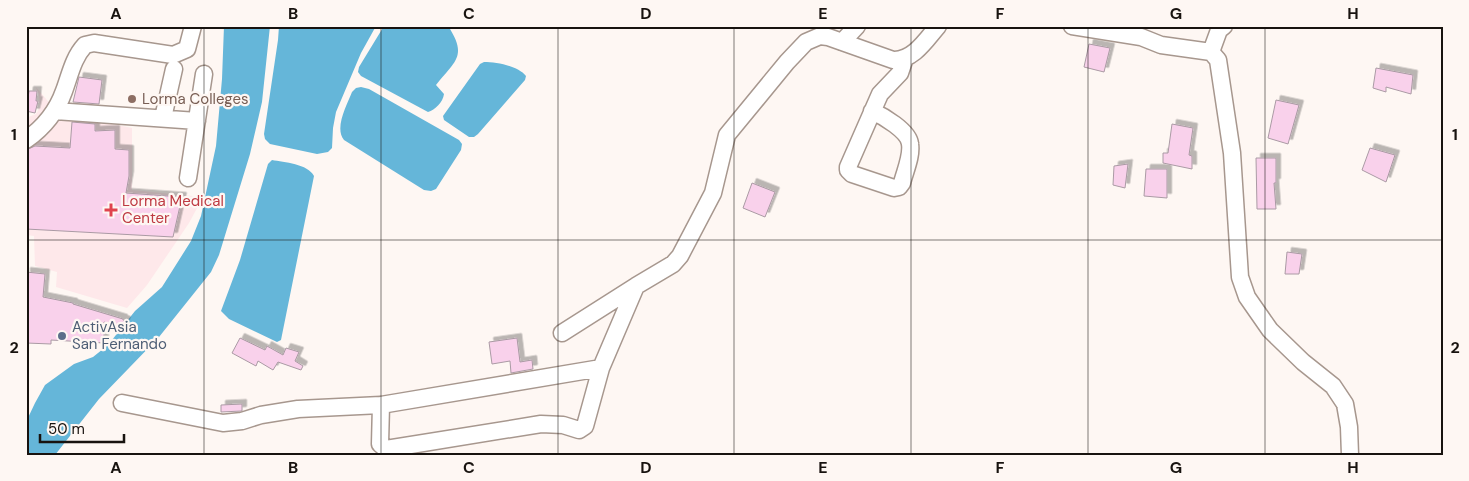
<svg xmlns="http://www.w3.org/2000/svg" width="1469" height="481" font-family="'DM Sans',sans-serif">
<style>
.medical{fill:#fee8ea}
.water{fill:#65b6d9}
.building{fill:#f9d1eb;stroke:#aa9aa4;filter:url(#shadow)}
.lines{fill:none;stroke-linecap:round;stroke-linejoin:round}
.minor-casing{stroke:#a7978e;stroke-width:19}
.minor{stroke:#fff;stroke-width:16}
.grid{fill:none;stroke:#18130f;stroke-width:1;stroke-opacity:0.55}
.education-dot{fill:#8d6e63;stroke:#fef7f3;stroke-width:2}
.health-dot{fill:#e0444e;stroke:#fef7f3;stroke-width:2}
.service-dot{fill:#5c6f8a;stroke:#fef7f3;stroke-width:2}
.labels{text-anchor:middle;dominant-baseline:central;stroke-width:4.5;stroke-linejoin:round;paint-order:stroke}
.education-label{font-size:15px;fill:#785e54;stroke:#fef7f3;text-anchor:start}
.health-label{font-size:15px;fill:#be3a42;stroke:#fef7f3;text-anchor:start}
.service-label{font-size:15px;fill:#4e5e75;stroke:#fef7f3;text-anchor:start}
.neatline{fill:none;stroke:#18130f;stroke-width:2}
.grid-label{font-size:16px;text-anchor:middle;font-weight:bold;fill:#18130f}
</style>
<defs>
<filter id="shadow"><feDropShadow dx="4.5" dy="-4.5" stdDeviation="0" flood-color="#0004"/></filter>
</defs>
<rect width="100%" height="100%" fill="#fef7f3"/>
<path class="medical" d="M 35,86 L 58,113 L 132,128 L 132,190 L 203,197 L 189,223 L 147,285 L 127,308 L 56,287 L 57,272 L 35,266 L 34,236 L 26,235 L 26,118 L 36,114 L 40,107 L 39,94 Z"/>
<path class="water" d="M 224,26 L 270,26 L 262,102 L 250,154 L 219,255 L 211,272 L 159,337 L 99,399 L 55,455 L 26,455 L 26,422 L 35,403 L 45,385 L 74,364 L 93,357 L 108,345 L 135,311 L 162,287 L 191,241 L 201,216 L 216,146 L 222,79 Z
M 279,26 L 376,26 L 361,53 L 336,112 L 333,128 L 332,148 L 328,152 L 317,154 L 270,144 L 265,139 L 264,134 L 278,40 Z
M 384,26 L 448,26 C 468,56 455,61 436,85 L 444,94 C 443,102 435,110 428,112 L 361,76 L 358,72 L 359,67 Z
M 484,62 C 497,62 518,66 526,76 L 525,80 L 478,134 L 474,137 L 469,137 L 444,120 L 443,116 L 480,64 Z
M 361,87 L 369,89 L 459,140 L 462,144 L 461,150 L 436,189 L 431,191 L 424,190 L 344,140 C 334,128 347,105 352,92 L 356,88 Z
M 272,160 C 284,162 308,164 314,176 L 281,340 L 277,342 L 229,319 L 221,311 L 240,260 L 268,164 Z"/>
<path class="building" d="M 1089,44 L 1110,48 L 1104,72 L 1084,67 Z
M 1376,68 L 1413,75 L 1411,94 L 1386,87 L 1386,92 L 1373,88 Z
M 79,77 L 102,80 L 99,104 L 73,102 Z
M 29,91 L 37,91 L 36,101 L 38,101 L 35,113 L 26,111 Z
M 1276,100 L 1299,105 L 1288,144 L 1268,138 Z
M 72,122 L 95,124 L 95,131 L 115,130 L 115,149 L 129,150 L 129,176 L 126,193 L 182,197 L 173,237 L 26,229 L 26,150 L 35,146 L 70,148 Z
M 1172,124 L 1193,128 L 1189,155 L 1192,156 L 1192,169 L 1163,163 L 1163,153 L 1168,153 Z
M 1370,148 L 1395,155 L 1386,182 L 1362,170 Z
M 1256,158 L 1276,158 L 1276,183 L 1274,183 L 1276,209 L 1257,209 Z
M 1128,164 L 1125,188 L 1113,185 L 1114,166 Z
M 1146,169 L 1167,169 L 1167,198 L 1144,196 Z
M 752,183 L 775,192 L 765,217 L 743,208 Z
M 1287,252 L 1302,254 L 1299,274 L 1285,274 Z
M 26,272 L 45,274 L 43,297 L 73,303 L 73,304 L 123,319 L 123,320 L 126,321 L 123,328 L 104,322 L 104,343 L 51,340 L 51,344 L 26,343 Z
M 240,338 L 265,350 L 267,346 L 283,355 L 286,348 L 299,352 L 295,361 L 303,366 L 301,370 L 278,362 L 273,370 L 258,361 L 256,366 L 232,353 Z
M 517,338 L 520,362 L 532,360 L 533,369 L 511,373 L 510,361 L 492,364 L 489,342 Z
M 242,404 L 242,411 L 221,412 L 221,405 Z"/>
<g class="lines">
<g class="minor-casing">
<path id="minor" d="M 1072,26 L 1141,37 L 1161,45 L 1211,52 L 1218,60 L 1232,153 L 1240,277 L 1247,297 L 1270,330 L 1303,362 L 1333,386 L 1345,404 L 1349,427 L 1350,455
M 842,42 L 857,26
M 1211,52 L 1219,30 L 1224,26
M 55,111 L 197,121
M 872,111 C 883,116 909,131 910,144 C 912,156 905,171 902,183 L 899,187 L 894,188 L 852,174 L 848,170 L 848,167 L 880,94 L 900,73 L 905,58
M 163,118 L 174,69
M 26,140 C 43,128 57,111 64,91 C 70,75 73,58 85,45 L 94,43 L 173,55 L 187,49 L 193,26
M 188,178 L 204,74
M 562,333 L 636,286
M 122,403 L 223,423 L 242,421 L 261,415 L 298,409 L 381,405 L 601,368 L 636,286 L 673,264 L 680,256 L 713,193 L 727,135 L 787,62 L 806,42 L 820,36 L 828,37 L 893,60 C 913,61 926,40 938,26
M 381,405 L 380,444 L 386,449 L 541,424 L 563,425 L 579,430 L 585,426 L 601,368"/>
</g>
<use href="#minor" class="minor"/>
</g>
<path class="grid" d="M 204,26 L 204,455M 381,26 L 381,455M 558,26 L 558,455M 734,26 L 734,455M 911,26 L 911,455M 1088,26 L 1088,455M 1265,26 L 1265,455M 26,240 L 1443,240"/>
<circle class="education-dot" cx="132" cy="99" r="5"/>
<path class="health-dot" d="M108.5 202.5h5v5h5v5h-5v5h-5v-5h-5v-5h5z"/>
<circle class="service-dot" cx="62" cy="336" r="5"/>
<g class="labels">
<g class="education-label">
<text x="142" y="99">Lorma Colleges</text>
</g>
<g class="health-label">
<text x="122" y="201">Lorma Medical<tspan x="122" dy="17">Center</tspan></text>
</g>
<g class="service-label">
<text x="72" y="327">ActivAsia<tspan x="72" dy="17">San Fernando</tspan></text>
</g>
</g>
<rect width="1469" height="481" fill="none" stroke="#fef7f3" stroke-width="55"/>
<path d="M40 434v8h84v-8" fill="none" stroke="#18130f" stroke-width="2.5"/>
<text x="48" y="434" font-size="15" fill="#18130f" stroke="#fef7f3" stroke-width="4" paint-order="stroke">50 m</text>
<rect x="28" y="28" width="1414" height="426" class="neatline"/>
<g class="grid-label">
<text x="116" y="19">A</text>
<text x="293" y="19">B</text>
<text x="469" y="19">C</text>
<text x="646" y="19">D</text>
<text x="823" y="19">E</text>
<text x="1000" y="19">F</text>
<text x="1176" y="19">G</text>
<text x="1353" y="19">H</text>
<text x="14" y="140">1</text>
<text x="1455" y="140">1</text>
<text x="14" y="353">2</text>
<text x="1455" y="353">2</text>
<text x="116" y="473">A</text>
<text x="293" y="473">B</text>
<text x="469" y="473">C</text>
<text x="646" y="473">D</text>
<text x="823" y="473">E</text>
<text x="1000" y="473">F</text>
<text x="1176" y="473">G</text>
<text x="1353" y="473">H</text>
</g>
</svg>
